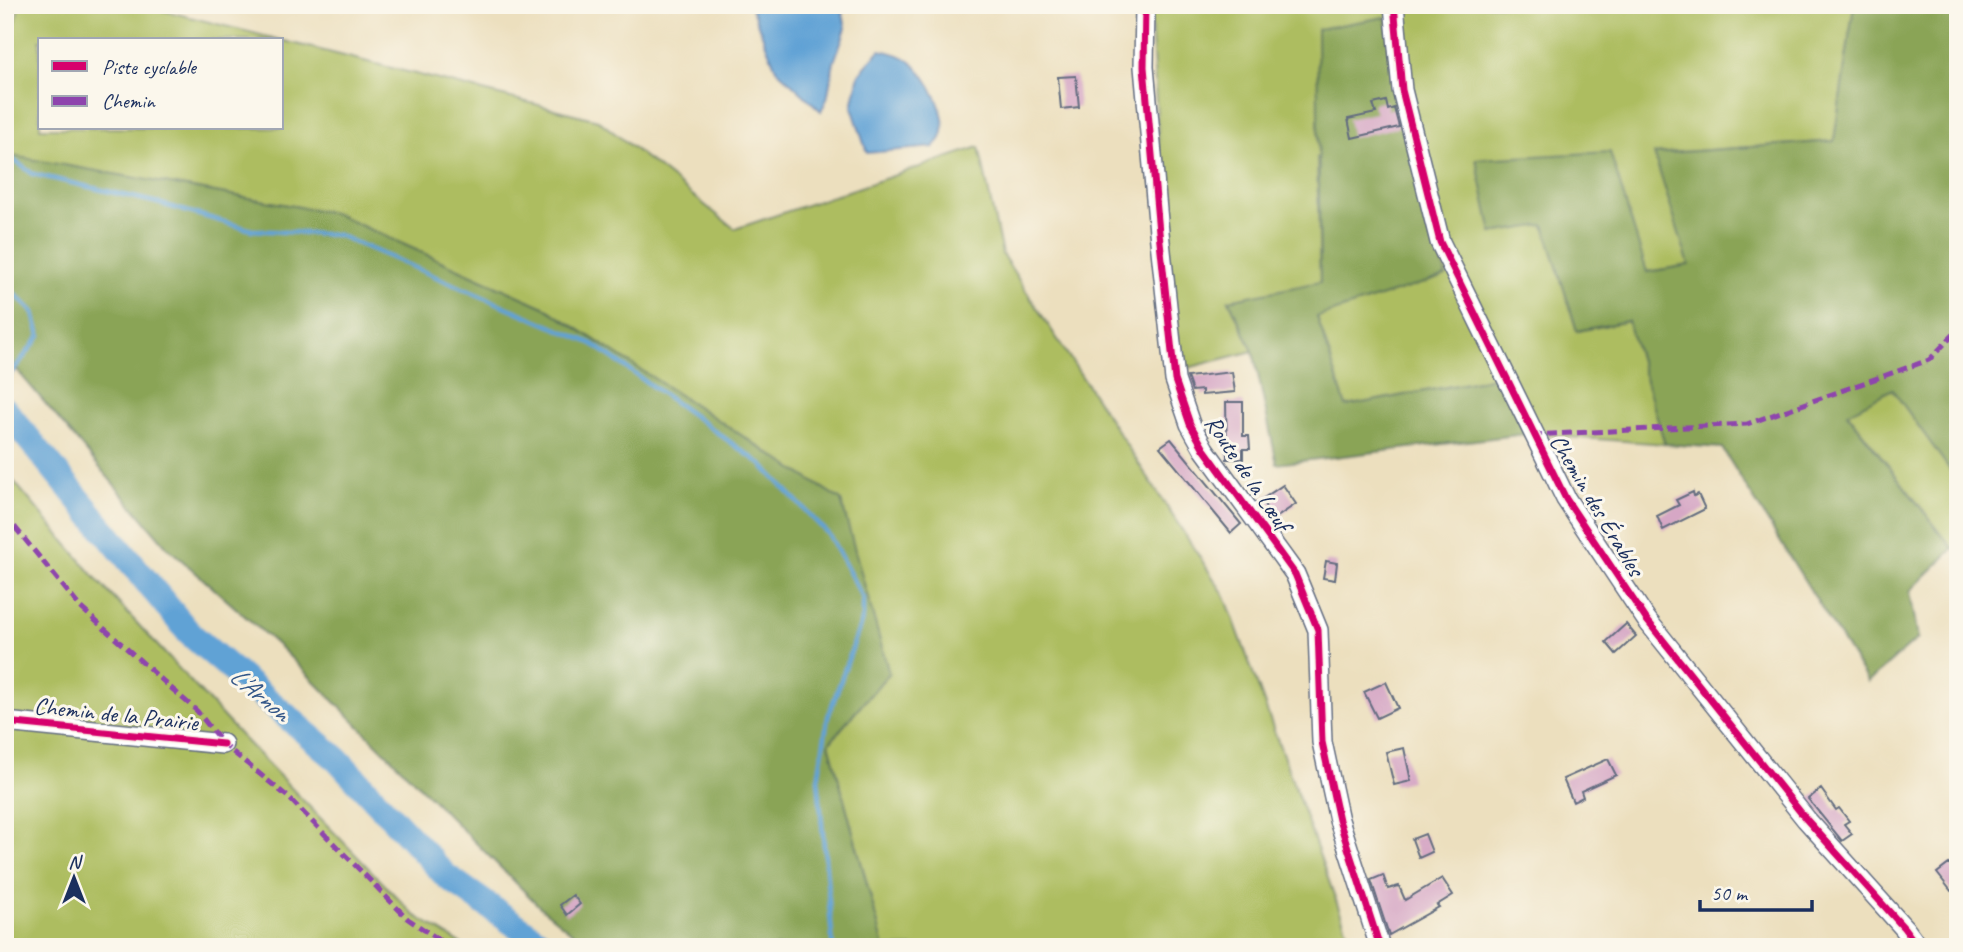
<svg xmlns="http://www.w3.org/2000/svg" width="1963" height="952" font-family="Caveat,sans-serif">
<style>
.green{fill:#adbd60;stroke:#64765f;stroke-width:2;fill-rule:evenodd}
.forest{fill:#8aa456;stroke:#526a5a;stroke-width:2}
.water{fill:#61a2d5;stroke:#3e689a;stroke-width:2}
.lines{fill:none;stroke-linecap:round;stroke-linejoin:round}
.stream{stroke:#61a2d5;stroke-width:4.5}
.river{stroke:#61a2d5;stroke-width:26}
.building{fill:#d6a7c5}
.minor-casing{stroke:#646d80;stroke-width:22}
.minor{stroke:#fff;stroke-width:19}
.quiet{stroke:#8e44ad;stroke-width:5;stroke-dasharray:10 5;stroke-linecap:butt}
.cycleway-casing{stroke:#fbf7ec;stroke-width:11}
.cycleway{stroke:#d6006c;stroke-width:7}
.labels{text-anchor:middle;dominant-baseline:central;stroke-width:6;stroke-linejoin:round;paint-order:stroke}
.street-label{font-size:24px;fill:#1b2f5e;stroke:#fbf7ec}
.water-label{font-size:26px;font-style:italic;fill:#345788;stroke:#fbf7ec}
</style>
<rect width="100%" height="100%" fill="#fbf7ec"/>
<filter id="ink" filterUnits="userSpaceOnUse"><feTurbulence type="fractalNoise" baseFrequency=".0143" numOctaves="2"/><feDisplacementMap in="SourceGraphic" scale="14" xChannelSelector="R" yChannelSelector="G"/><feConvolveMatrix kernelMatrix="1 2 1 2 8 2 1 2 1" color-interpolation-filters="sRGB"/></filter>
<filter id="wash" filterUnits="userSpaceOnUse"><feTurbulence type="fractalNoise" baseFrequency=".00686" numOctaves="4" result="noise"/><feDisplacementMap in="SourceGraphic" scale="28" xChannelSelector="R" yChannelSelector="G"/><feGaussianBlur stdDeviation="1.57" result="paint"/><feColorMatrix in="noise" values="0 0 0 0 0 0 0 0 0 0 0 0 0 0 0 0 0 1.4 0 .05"/><feComposite in="paint" operator="in"/></filter>
<g filter="url(#wash)">
<rect width="100%" height="100%" fill="#ecdfbe"/>
<path class="green" d="M 19,5 L 142,5 L 598,120 L 735,229 L 979,147 L 1002,254 L 1225,596 L 1353,947 L 884,947 L 829,743 L 889,673 L 544,307 L 333,213 L 6,155 L 5,36 L 16,21 ZM 40,40 L 282,40 L 282,128 L 40,128 Z
M 1150,5 L 1854,5 L 1834,141 L 1654,154 L 1690,265 L 1647,272 L 1544,224 L 1577,331 L 1628,321 L 1665,444 L 1526,434 L 1499,377 L 1346,407 L 1317,317 L 1445,275 L 1317,158 L 1320,283 L 1229,300 L 1253,351 L 1180,370 L 1161,181 Z
M 1892,389 L 1958,481 L 1958,545 L 1953,549 L 1847,412 Z
M 5,471 L 99,582 L 240,735 L 413,914 L 466,947 L 5,947 Z"/>
<path class="forest" d="M 1854,5 L 1926,5 L 1958,12 L 1958,481 L 1892,389 L 1847,413 L 1953,549 L 1910,591 L 1918,638 L 1868,682 L 1722,448 L 1665,444 L 1628,321 L 1577,331 L 1544,225 L 1492,233 L 1476,159 L 1610,152 L 1647,272 L 1689,265 L 1654,154 L 1834,141 Z
M 1385,17 L 1446,276 L 1317,317 L 1346,406 L 1499,377 L 1526,434 L 1277,464 L 1253,351 L 1229,300 L 1320,282 L 1317,29 Z
M 5,147 L 7,155 L 333,213 L 544,307 L 841,500 L 889,673 L 829,743 L 884,947 L 590,947 L 540,907 L 282,649 L 167,547 L 5,356 Z"/>
<path class="water" d="M 750,5 L 841,5 L 846,28 L 834,62 L 827,99 L 821,111 L 776,69 Z
M 880,50 C 891,52 903,55 911,62 C 928,76 951,117 941,138 C 939,142 936,144 934,147 L 867,153 L 852,107 L 859,74 Z"/>
<g class="lines">
<path class="stream" d="M 5,154 L 33,174 L 154,202 L 252,230 L 338,235 L 593,344 L 761,464 L 829,535 L 863,598 L 863,617 L 828,717 L 818,779 L 833,947
M 5,284 L 34,313 L 40,336 L 5,381"/>
<path class="river" d="M 5,410 L 190,634 L 338,760 L 446,876 L 547,947"/>
</g>
<g id="blocks">
<path class="building" d="M 1076,76 L 1079,107 L 1061,109 L 1058,77 Z
M 1386,101 L 1388,110 L 1394,108 L 1399,127 L 1352,138 L 1348,119 L 1376,113 L 1373,104 Z
M 1232,372 L 1235,392 L 1202,395 L 1202,390 L 1192,391 L 1187,377 Z
M 1226,402 L 1243,402 L 1243,436 L 1249,436 L 1250,449 L 1243,449 L 1243,459 L 1227,459 Z
M 1171,439 L 1241,524 L 1231,533 L 1160,447 Z
M 1283,485 L 1296,504 L 1274,519 L 1261,500 Z
M 1693,492 L 1694,496 L 1698,494 L 1705,509 L 1663,530 L 1657,516 L 1679,505 L 1676,500 Z
M 1326,561 L 1337,563 L 1335,580 L 1323,578 Z
M 1626,624 L 1636,636 L 1616,654 L 1606,642 Z
M 1386,682 L 1398,708 L 1377,718 L 1364,692 Z
M 1404,748 L 1411,781 L 1394,785 L 1386,752 Z
M 1608,759 L 1616,775 L 1581,791 L 1583,797 L 1573,802 L 1563,779 Z
M 1821,789 L 1836,810 L 1839,808 L 1849,821 L 1844,824 L 1852,834 L 1842,841 L 1808,799 Z
M 1425,834 L 1432,852 L 1419,858 L 1412,839 Z
M 1949,864 L 1958,875 L 1958,886 L 1951,891 L 1937,873 Z
M 1383,875 L 1388,889 L 1399,886 L 1405,900 L 1442,878 L 1453,895 L 1437,905 L 1439,907 L 1389,935 L 1371,880 Z
M 573,895 L 580,904 L 567,915 L 560,905 Z"/>
</g>
</g>
<g filter="url(#ink)">
<use href="#blocks" fill-opacity="0" stroke="#646d80" stroke-width="2"/>
<g class="lines">
<g class="minor-casing">
<path id="minor" d="M 1145,5 L 1144,67 L 1159,232 L 1175,380 L 1190,424 L 1204,449 L 1295,574 L 1318,630 L 1322,742 L 1339,820 L 1380,947
M 1394,5 L 1402,90 L 1440,242 L 1566,499 L 1646,619 L 1806,819 L 1904,928 L 1918,947
M 5,722 L 223,744"/>
</g>
<use href="#minor" class="minor"/>
<path class="quiet" d="M 1532,435 L 1747,424 L 1929,360 L 1958,330
M 5,515 L 80,607 L 197,711 L 223,744 L 288,797 L 408,919 L 450,947"/>
<g class="cycleway-casing">
<path id="cycleway" d="M 1145,5 L 1144,67 L 1159,232 L 1175,380 L 1190,424 L 1204,449 L 1295,574 L 1318,630 L 1322,742 L 1339,820 L 1380,947
M 1394,5 L 1402,90 L 1440,242 L 1566,499 L 1646,619 L 1806,819 L 1904,928 L 1918,947
M 5,722 L 223,744"/>
</g>
<use href="#cycleway" class="cycleway"/>
</g>
</g>
<g class="labels">
<g class="street-label">
<text transform="translate(1248 473) rotate(56)">Route de la Lœuf</text>
<text transform="translate(1597 505) rotate(59)">Chemin des Érables</text>
<text transform="translate(116 714) rotate(6)">Chemin de la Prairie</text>
</g>
<g class="water-label">
<text transform="translate(260 694) rotate(40)">L'Arnon</text>
</g>
</g>
<rect width="1963" height="952" fill="none" stroke="#fbf7ec" stroke-width="28"/>
<rect x="38" y="38" width="245" height="91" fill="#fbf7ec" stroke="#a1a7b3" stroke-width="2"/>
<rect x="52" y="61" width="35" height="10" fill="#d6006c" stroke="#a1a7b3" stroke-width="2"/>
<text x="102" y="74" font-size="21" fill="#1b2f5e">Piste cyclable</text>
<rect x="52" y="96" width="35" height="10" fill="#8e44ad" stroke="#a1a7b3" stroke-width="2"/>
<text x="102" y="108" font-size="21" fill="#1b2f5e">Chemin</text>
<g transform="translate(74 878)" stroke="#fbf7ec" stroke-width="5" paint-order="stroke">
<path d="M0-5L12 26L0 18L-12 26Z" fill="#1b2f5e"/>
<text y="-10" font-size="19" font-weight="bold" text-anchor="middle" fill="#1b2f5e">N</text>
</g>
<path d="M1700 900v10h112v-10" fill="none" stroke="#1b2f5e" stroke-width="3.5"/>
<text x="1711" y="900" font-size="21" fill="#1b2f5e" stroke="#fbf7ec" stroke-width="5" paint-order="stroke">50 m</text>
</svg>
